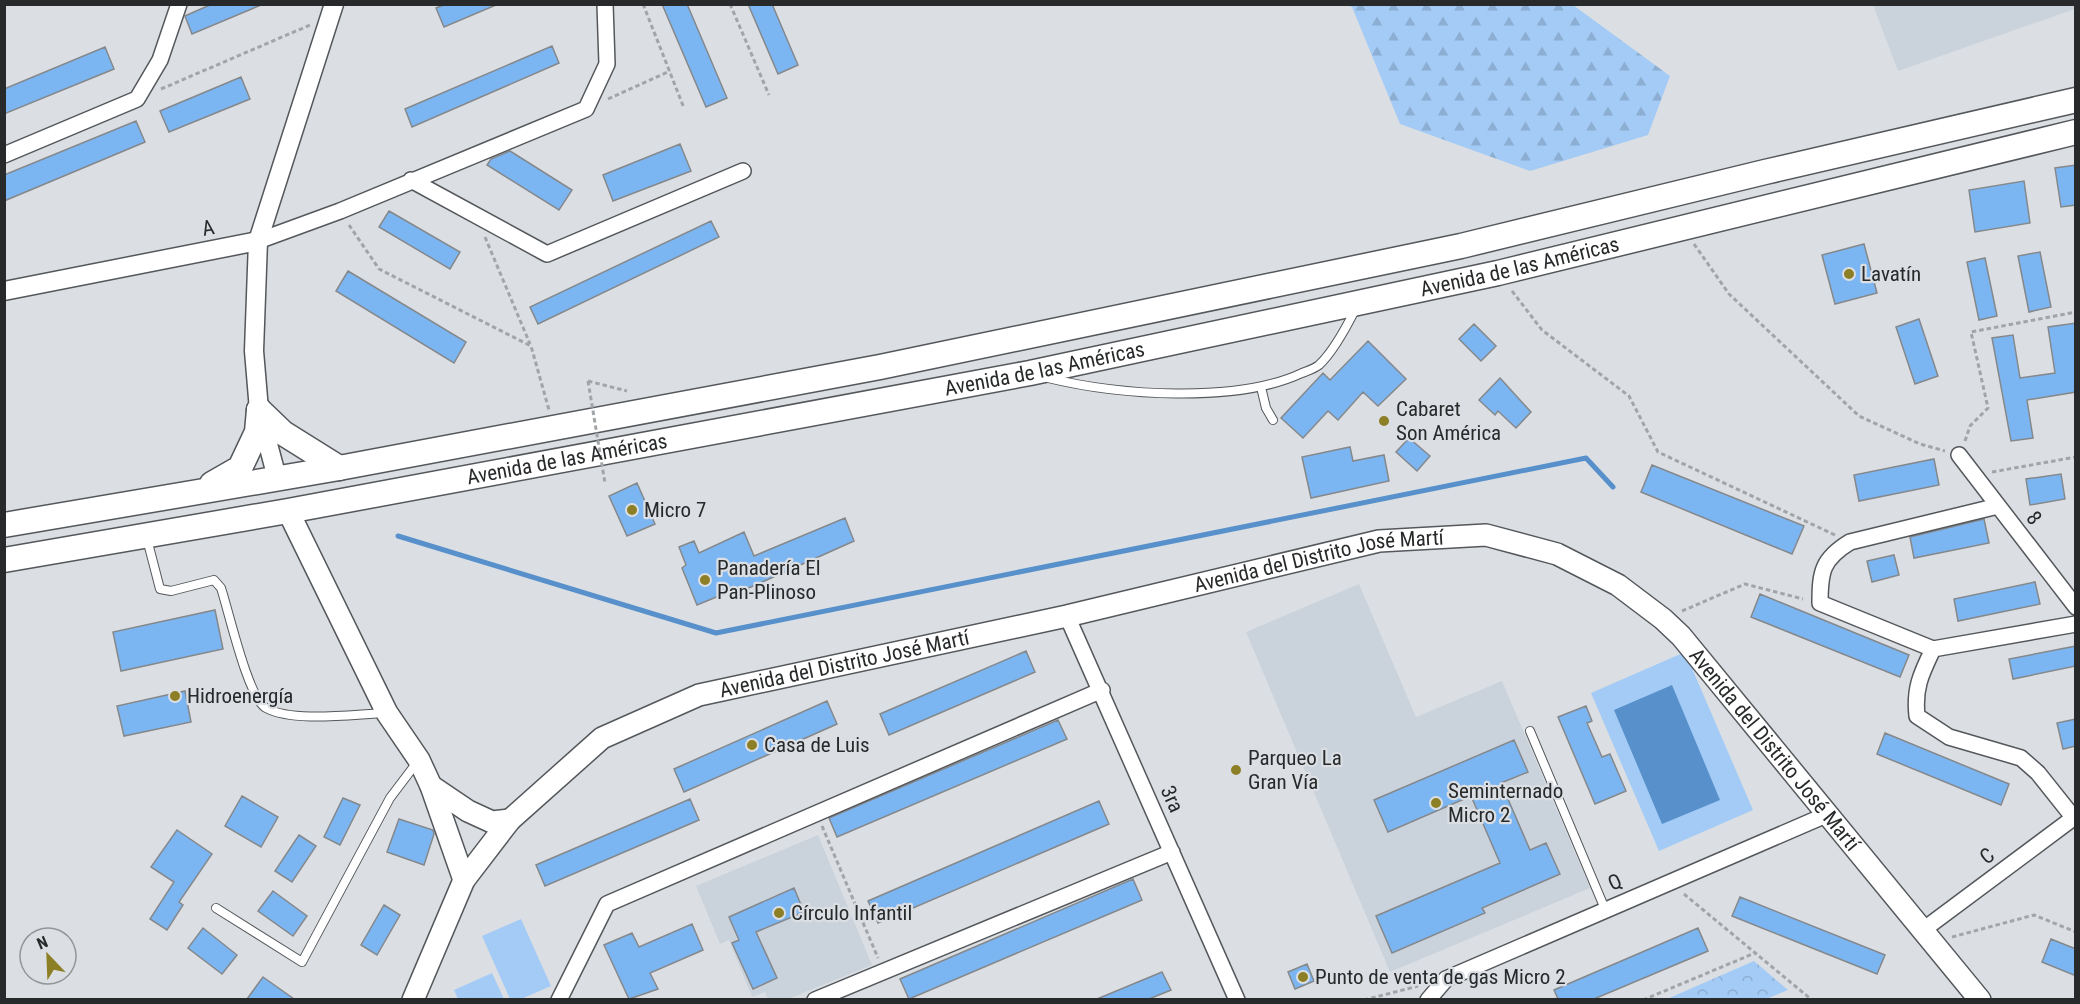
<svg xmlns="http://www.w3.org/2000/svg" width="2080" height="1004" font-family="'Roboto Condensed',sans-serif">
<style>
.built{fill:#cad3dc}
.grass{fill:#a3cbf5}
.forest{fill:url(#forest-firs)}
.park{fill:url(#park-crowns)}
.water{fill:#5790ca}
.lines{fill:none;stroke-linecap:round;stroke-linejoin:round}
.stream{stroke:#5790ca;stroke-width:5}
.building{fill:#7cb6f2;stroke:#85888b;stroke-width:1.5}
.service-casing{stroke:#54575b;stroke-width:10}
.minor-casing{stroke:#54575b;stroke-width:18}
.tertiary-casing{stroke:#54575b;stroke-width:21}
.secondary-casing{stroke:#54575b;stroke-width:24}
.primary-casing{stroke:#54575b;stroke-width:27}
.path{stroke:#a2a5a8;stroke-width:3;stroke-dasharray:4.5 3;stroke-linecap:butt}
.service{stroke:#fff;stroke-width:8}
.minor{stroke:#fff;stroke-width:15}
.tertiary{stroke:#fff;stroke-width:18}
.secondary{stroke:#fff;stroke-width:21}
.primary{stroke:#fff;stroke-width:24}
.path-bridge{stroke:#a2a5a8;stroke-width:3;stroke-dasharray:4.5 3;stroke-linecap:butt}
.poi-dot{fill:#8c7f25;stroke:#dbdfe3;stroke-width:2}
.labels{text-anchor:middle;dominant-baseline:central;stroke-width:4.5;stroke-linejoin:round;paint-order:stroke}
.street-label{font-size:21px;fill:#27292a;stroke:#dbdfe3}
.poi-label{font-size:21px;fill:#27292a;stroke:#dbdfe3;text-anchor:start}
</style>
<defs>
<pattern id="forest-firs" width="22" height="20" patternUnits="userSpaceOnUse" patternTransform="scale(1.5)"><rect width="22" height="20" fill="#a3cbf5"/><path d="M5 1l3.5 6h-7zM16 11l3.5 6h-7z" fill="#8caed2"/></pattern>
<pattern id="park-crowns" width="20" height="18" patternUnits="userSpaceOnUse" patternTransform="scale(1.5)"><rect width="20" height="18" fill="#a3cbf5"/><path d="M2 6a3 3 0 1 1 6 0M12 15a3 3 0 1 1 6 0" fill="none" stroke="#8caed2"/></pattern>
</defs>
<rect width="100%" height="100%" fill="#dbdfe3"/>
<path class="built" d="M 2075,4 L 2075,9 L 1898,71 L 1873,5 Z
M 1359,584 L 1416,717 L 1502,681 L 1590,888 L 1390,972 L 1246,632 Z
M 818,835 L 872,965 L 788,999 L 768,999 L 765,992 L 752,997 L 729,940 L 720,944 L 696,886 Z"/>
<path class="grass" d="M 1685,652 L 1753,810 L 1659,851 L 1591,693 Z
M 521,919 L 551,986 L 521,999 L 510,999 L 482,936 Z
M 492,973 L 504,999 L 458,999 L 454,990 Z"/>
<path class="forest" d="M 1347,5 L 1573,5 L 1670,76 L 1648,135 L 1530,171 L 1400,124 L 1352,7 Z"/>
<path class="park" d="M 1754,961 L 1788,990 L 1766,999 L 1667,999 Z"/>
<path class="water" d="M 1672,685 L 1720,800 L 1662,824 L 1614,710 Z"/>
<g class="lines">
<path class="stream" d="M 398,536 L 716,633 L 1586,458 L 1613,487"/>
</g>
<path class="building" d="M 212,4 L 261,4 L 261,5 L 192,34 L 185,16 Z
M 446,4 L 496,4 L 496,5 L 444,27 L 436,8 Z
M 662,4 L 687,4 L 727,98 L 706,107 Z
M 748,4 L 772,4 L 798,65 L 778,74 Z
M 552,46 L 559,63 L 412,127 L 405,109 Z
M 105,47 L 114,69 L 4,114 L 4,89 Z
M 241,77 L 250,99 L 169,132 L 160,111 Z
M 136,121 L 145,142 L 4,201 L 4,175 Z
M 680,144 L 691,171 L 613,201 L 603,175 Z
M 510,151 L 572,190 L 559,210 L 487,165 L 491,159 Z
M 2076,165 L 2076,205 L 2061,207 L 2055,168 Z
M 2024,181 L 2030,223 L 1975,232 L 1969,190 Z
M 389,211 L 460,252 L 450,269 L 379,227 Z
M 711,221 L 719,237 L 538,324 L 530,307 Z
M 1864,244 L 1877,293 L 1835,304 L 1822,255 Z
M 2040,252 L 2051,307 L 2029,312 L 2018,256 Z
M 1985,258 L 1997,316 L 1979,320 L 1967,262 Z
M 348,271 L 466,342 L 454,363 L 336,291 Z
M 1919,319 L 1938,376 L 1915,384 L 1896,327 Z
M 2076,323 L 2076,392 L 2027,400 L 2033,438 L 2011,441 L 1992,338 L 2013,335 L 2020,378 L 2055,373 L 2048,327 Z
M 1474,324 L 1496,346 L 1481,361 L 1459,339 Z
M 1368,341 L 1406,379 L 1378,406 L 1363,392 L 1338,420 L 1328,411 L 1303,438 L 1281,418 L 1323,373 L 1330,380 Z
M 1500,378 L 1531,412 L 1516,428 L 1498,411 L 1495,415 L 1479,400 Z
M 1409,438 L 1430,456 L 1417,471 L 1396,452 Z
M 1350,447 L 1353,461 L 1384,455 L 1389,481 L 1311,498 L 1302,457 Z
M 1934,459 L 1939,485 L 1859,501 L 1854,475 Z
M 1652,465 L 1804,526 L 1792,554 L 1641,492 Z
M 2061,474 L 2065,499 L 2030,505 L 2026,479 Z
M 637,483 L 655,524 L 627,536 L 609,496 Z
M 845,518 L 854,541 L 733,595 L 731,591 L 697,605 L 682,568 L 686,565 L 679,547 L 694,541 L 699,553 L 744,532 L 754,556 Z
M 1984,519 L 1989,543 L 1914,558 L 1910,537 Z
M 1894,555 L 1899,575 L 1872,582 L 1867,561 Z
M 2035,582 L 2040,604 L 1958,621 L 1954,599 Z
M 1760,594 L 1909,655 L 1900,677 L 1751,617 Z
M 215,610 L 223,649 L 121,671 L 113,632 Z
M 2076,646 L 2076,666 L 2013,679 L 2009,659 Z
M 1026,651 L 1035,672 L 889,735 L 880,714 Z
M 185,691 L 191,722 L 124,736 L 117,706 Z
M 827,701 L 837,724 L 684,792 L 674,769 Z
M 1586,706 L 1592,721 L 1587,723 L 1602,757 L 1610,754 L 1626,791 L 1595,804 L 1558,717 Z
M 2076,719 L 2076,746 L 2063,749 L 2057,723 Z
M 1058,720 L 1067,739 L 837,837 L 829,818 Z
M 1885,733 L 2009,784 L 2001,805 L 1877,754 Z
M 1514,740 L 1528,772 L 1501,783 L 1530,850 L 1546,843 L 1560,874 L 1482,908 L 1485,913 L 1392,953 L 1376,916 L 1500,863 L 1471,796 L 1388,832 L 1374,800 Z
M 242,796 L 278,817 L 261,847 L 225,826 Z
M 343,798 L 360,805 L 340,845 L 324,837 Z
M 690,799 L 699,820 L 545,886 L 536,865 Z
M 1099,801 L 1109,824 L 878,923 L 868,901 Z
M 399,819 L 433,830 L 434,834 L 424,865 L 387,852 Z
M 177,830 L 212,854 L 179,902 L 183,905 L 167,930 L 150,919 L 174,882 L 151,867 Z
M 299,835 L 316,846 L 292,882 L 275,871 Z
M 1133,879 L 1142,900 L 909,999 L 900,979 Z
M 794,888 L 804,912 L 756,932 L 777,978 L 753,989 L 732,943 L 739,940 L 729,917 Z
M 273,891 L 307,916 L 293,936 L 258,911 Z
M 1740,897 L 1885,955 L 1877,974 L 1732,916 Z
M 384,905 L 400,915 L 377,955 L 361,945 Z
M 692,924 L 703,950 L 650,973 L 658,989 L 629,999 L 604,945 L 632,933 L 639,947 Z
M 203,928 L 237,955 L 222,974 L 188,948 Z
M 1698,928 L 1708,951 L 1594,999 L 1558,999 L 1554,990 Z
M 2051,939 L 2076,949 L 2076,976 L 2042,962 Z
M 1307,964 L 1314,981 L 1295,989 L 1288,972 Z
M 1162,972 L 1171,990 L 1149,999 L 1097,999 Z
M 263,977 L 294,999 L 247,999 Z"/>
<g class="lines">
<g class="service-casing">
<path id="service" d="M 1048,378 C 1118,395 1236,404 1302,373 C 1307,371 1314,369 1319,365 C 1332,353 1348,324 1356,308
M 1261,387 L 1266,408 L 1273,420
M 147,539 L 160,589 L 171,591 L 214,580 L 221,588 C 229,612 248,698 266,708 C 294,723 354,714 386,713
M 1530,731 L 1605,909
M 216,908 L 302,962 L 390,798 L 418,761"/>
</g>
<g class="minor-casing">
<path id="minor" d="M 4,155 L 137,99 L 160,60 L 179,4
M 411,180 L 547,254 L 743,171
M 258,241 L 340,211 L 586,109 L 607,64 L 605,4
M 1959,455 L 2076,607
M 1998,506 L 1850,542 C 1822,559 1820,572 1820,603 L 1933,649 L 2076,624
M 1067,616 L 1237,1000
M 1933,649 C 1921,674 1914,688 1917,716 L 1949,737 L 2021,758 L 2038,773 L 2073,817
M 1923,930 L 2076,816
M 559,1000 L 607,904 L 1102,690
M 815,1000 L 1172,852
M 1428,1000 L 1446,979 L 1826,815"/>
</g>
<g class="tertiary-casing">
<path id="tertiary" d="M 4,291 L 258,241
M 277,478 L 259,410 L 254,351 L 258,241 L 334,4"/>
</g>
<g class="secondary-casing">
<g id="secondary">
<path d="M 288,511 L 387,713 L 419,760 L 431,786 L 464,880"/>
<path d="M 431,786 L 468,811 L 492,822 L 510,820"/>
<path id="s1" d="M 413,1000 L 464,880 L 510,820 L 602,738 L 699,695 L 1067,616 L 1379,541 L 1486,535 L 1557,554 L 1618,585 L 1663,619 L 1681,636 L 1980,1000"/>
</g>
</g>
<g class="primary-casing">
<g id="primary">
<path d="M 259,410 L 283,433 L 339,468"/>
<path d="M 212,484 L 240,468 L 257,432 L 259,410"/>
<path d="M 4,525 L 339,468 L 880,367 L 1461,246 L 1765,172 L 2076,100"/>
<path id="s2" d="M 4,560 L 288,511 L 1030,373 L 1498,273 L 2076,132"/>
</g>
</g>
<path class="path" d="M 643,4 L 684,108
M 730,4 L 769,95
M 161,89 L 310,25
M 608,99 L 670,71
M 349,225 L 379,269 L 531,346 L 549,410
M 485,237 L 530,344
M 1694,244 L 1729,294 L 1859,416 L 1920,444 L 1945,451
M 1512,291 L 1542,330 L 1629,396 L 1658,452 L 1835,535
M 588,381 L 627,391
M 1965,441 L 1970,426 L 1988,408 L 1971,332 L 2076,312
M 1992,472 L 2076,457
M 1682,611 L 1745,584 L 1803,599
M 822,826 L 878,958
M 1684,894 L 1812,1000
M 1952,937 L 2034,915 L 2076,932
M 1364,1000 L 1418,986
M 1643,1000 L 1755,953"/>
<use href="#service" class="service"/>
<use href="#minor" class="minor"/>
<use href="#tertiary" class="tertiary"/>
<use href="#secondary" class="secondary"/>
<use href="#primary" class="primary"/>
<path class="path-bridge" d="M 588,381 L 605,483"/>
</g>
<g class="poi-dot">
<circle cx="1849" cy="274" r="6"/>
<circle cx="1384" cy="421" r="6"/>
<circle cx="632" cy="510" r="6"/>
<circle cx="705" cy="580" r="6"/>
<circle cx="175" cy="696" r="6"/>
<circle cx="752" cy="745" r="6"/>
<circle cx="1236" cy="770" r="6"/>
<circle cx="1436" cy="803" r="6"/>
<circle cx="779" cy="913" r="6"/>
<circle cx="1303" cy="977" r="6"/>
</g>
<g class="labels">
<g class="street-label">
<text transform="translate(208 228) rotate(-11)">A</text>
<text stroke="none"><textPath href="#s2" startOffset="1544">Avenida de las Américas</textPath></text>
<text stroke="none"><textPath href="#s2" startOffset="1058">Avenida de las Américas</textPath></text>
<text stroke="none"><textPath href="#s2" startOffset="572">Avenida de las Américas</textPath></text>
<text transform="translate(2034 518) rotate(52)">8</text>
<text stroke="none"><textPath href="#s1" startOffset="1070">Avenida del Distrito José Martí</textPath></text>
<text stroke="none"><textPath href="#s1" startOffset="584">Avenida del Distrito José Martí</textPath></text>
<text stroke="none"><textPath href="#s1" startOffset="1610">Avenida del Distrito José Martí</textPath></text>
<text transform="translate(1172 799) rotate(66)">3ra</text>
<text transform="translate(1987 856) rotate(-37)">C</text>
<text transform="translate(1615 882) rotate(-24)">Q</text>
</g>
<g class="poi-label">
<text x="1861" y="274">Lavatín</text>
<text x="1396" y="409">Cabaret<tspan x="1396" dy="24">Son América</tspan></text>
<text x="644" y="510">Micro 7</text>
<text x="717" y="568">Panadería El<tspan x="717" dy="24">Pan-Plinoso</tspan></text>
<text x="187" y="696">Hidroenergía</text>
<text x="764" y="745">Casa de Luis</text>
<text x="1248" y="758">Parqueo La<tspan x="1248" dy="24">Gran Vía</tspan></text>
<text x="1448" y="791">Seminternado<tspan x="1448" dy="24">Micro 2</tspan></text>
<text x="791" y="913">Círculo Infantil</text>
<text x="1315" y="977">Punto de venta de gas Micro 2</text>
</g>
</g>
<rect width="2080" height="1004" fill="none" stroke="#27292a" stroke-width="12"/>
<g transform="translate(48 956) rotate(337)"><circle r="28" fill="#dbdfe3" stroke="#939699" stroke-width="1.5"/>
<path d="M0-4.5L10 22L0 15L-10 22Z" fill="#8c7f25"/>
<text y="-9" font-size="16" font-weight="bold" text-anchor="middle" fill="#27292a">N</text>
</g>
</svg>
